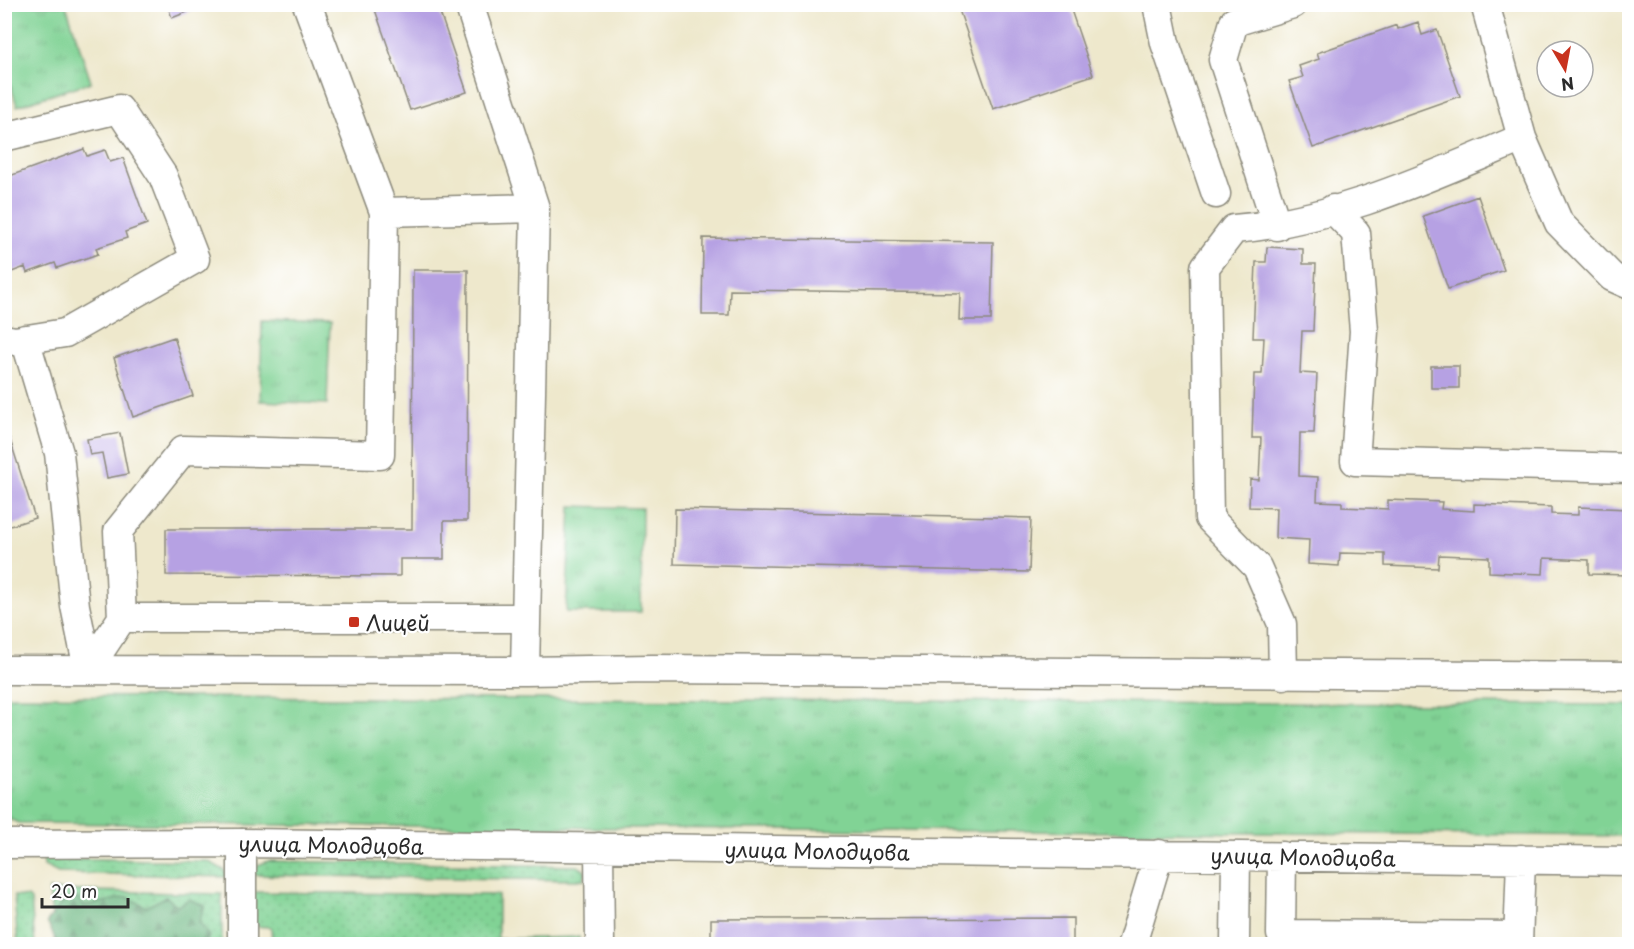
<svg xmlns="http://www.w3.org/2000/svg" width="1634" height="949" font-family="'Playpen Sans',sans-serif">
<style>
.grass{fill:url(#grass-dots);stroke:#567f60;stroke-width:1.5}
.forest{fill:url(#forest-firs);stroke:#4a7054;stroke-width:1.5}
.park{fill:url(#park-tufts);stroke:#567f60;stroke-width:1.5}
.building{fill:#b6a1e3}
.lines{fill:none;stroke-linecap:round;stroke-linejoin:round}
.minor-casing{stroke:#8c8a7c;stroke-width:31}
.minor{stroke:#fff;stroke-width:28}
.poi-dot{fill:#c8321e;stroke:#fff;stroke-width:2}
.labels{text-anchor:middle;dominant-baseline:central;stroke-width:4.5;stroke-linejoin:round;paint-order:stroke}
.poi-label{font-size:21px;fill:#2b2b2b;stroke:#fff;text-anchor:start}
.street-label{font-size:21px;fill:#2b2b2b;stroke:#fff}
</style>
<defs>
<pattern id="grass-dots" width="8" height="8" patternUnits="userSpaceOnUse" patternTransform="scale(1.5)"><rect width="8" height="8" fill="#81d395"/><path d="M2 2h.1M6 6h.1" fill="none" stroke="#70b581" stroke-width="1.8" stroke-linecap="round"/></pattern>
<pattern id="forest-firs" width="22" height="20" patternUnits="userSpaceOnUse" patternTransform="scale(1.5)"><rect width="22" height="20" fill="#68b57e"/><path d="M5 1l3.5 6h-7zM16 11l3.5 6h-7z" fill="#569367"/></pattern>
<pattern id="park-tufts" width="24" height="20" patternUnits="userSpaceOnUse" patternTransform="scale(1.5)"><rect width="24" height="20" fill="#81d395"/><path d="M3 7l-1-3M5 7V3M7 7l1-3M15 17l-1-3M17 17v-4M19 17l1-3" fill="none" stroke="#70b581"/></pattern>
</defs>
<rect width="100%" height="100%" fill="#fff"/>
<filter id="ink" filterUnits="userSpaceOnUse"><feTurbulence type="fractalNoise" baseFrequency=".0167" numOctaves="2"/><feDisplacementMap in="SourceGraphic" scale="12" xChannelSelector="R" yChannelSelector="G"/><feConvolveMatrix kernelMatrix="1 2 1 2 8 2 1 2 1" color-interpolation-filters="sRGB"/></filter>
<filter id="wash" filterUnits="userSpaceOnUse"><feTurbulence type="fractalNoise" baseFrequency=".008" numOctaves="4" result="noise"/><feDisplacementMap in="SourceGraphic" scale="24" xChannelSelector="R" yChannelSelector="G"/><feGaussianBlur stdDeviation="1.35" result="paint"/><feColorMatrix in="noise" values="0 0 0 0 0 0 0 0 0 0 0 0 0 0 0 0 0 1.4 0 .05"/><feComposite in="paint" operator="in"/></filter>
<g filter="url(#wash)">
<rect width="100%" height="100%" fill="#eee8cc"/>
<path class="grass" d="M 43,858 L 208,861 L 224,870 L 228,877 L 58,873 L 44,866 Z
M 268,861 L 578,866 L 586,871 L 584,879 L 577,880 L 249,875 L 258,865 Z
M 49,890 L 222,894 L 222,944 L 55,944 Z
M 250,892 L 498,895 L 498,939 L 579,937 L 579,944 L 272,944 L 271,927 L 250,926 Z
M 14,896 L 28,897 L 31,900 L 35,944 L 18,944 Z"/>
<path class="forest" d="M 127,897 L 146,907 L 166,897 L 178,906 L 189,899 L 205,906 L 199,922 L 209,935 L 206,944 L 58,944 L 47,922 L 66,899 L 77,898 L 84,906 Z"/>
<path class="park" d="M 4,5 L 66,5 L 91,82 L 17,106 L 5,67 Z
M 262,321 L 330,323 L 327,404 L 260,401 Z
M 571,506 L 642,508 L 641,612 L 566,612 Z
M 5,696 L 1629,705 L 1629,836 L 18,823 L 5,817 Z"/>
<g id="blocks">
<path class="building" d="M 167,4 L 190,4 L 192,10 L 172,18 Z
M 373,4 L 437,4 L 467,92 L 410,110 Z
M 957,4 L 1069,4 L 1093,75 L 993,109 Z
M 1418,22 L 1422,35 L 1437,30 L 1460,96 L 1313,148 L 1289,81 L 1303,77 L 1299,66 L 1319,59 L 1317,53 L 1397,25 L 1398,29 Z
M 84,149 L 87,156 L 105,150 L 110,162 L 123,158 L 147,224 L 125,232 L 127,238 L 96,248 L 98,254 L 57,268 L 55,263 L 27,273 L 25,267 L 4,275 L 4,178 Z
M 1478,196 L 1504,270 L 1448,289 L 1423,216 Z
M 703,238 L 993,242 L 991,320 L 959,320 L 960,293 L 730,290 L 729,315 L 702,315 Z
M 1267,247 L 1303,249 L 1303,264 L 1316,264 L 1313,331 L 1302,331 L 1300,373 L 1317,374 L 1314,433 L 1300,433 L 1299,476 L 1318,477 L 1317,501 L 1342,502 L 1342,507 L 1388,509 L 1388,500 L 1442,502 L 1441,509 L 1474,511 L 1474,504 L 1551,507 L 1551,514 L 1578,515 L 1578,507 L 1630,509 L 1630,575 L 1589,574 L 1589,560 L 1544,558 L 1543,574 L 1489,572 L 1489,557 L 1439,555 L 1438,568 L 1385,566 L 1385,554 L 1340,553 L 1339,566 L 1308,564 L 1309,540 L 1275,538 L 1276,508 L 1249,507 L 1250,479 L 1259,480 L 1261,438 L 1252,438 L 1254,374 L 1262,374 L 1264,338 L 1253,338 L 1256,262 L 1266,262 Z
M 413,270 L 468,270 L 467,521 L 444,521 L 444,559 L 400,559 L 400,576 L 166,575 L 166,529 L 412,529 Z
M 174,337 L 193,396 L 133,417 L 114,358 Z
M 1431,366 L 1459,366 L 1459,388 L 1431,388 Z
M 5,424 L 35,518 L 4,528 L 4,425 Z
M 120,433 L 128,474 L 107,478 L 102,453 L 90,455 L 87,439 Z
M 675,509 L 1031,518 L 1029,572 L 674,564 Z
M 1073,918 L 1073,944 L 711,944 L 711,919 Z"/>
</g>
</g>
<g filter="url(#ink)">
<use href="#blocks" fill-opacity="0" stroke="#8c8a7c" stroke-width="1.5"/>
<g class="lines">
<g class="minor-casing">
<path id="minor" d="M 307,4 L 384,212
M 469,4 L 535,208 L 525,671
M 1157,4 L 1165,43 L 1216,194
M 1485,4 L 1522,138 L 1559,223 L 1612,277 L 1630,285
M 4,137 L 119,109 L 163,176 L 195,259 L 65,333 L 15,341 L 4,339
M 1333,209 L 1356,233 L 1364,331 L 1355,461 L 1630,468
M 1277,226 L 1223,60 L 1234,22 L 1293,4
M 25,339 L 59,453 L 75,606 L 88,669
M 122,618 L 525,618
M 88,669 L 122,618 L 118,531 L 183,450 L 380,455 L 384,212 L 535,208
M 4,670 L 525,671 L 651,669 L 1630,676
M 1283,675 L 1282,624 L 1257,567 L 1209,518 L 1205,267 L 1234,229 C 1336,221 1429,177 1522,138
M 242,843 L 242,944
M 4,844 L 242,843 L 1630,861
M 599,847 L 600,944
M 1282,856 L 1281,934 L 1518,936
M 1132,944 L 1159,854
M 1235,944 L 1236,856
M 1518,944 L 1521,859"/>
</g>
<use href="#minor" class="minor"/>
</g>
</g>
<rect class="poi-dot" x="348" y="616" width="12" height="12" rx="3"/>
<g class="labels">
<g class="poi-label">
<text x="366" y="622">Лицей</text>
</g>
<g class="street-label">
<text transform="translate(331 844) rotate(1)">улица Молодцова</text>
<text transform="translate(817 850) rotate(1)">улица Молодцова</text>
<text transform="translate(1303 856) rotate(1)">улица Молодцова</text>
</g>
</g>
<rect width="1634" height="949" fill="none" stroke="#fff" stroke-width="24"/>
<g transform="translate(1565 69) rotate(170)"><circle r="28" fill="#ffffff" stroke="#aaaaaa" stroke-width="1.5"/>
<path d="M0-4.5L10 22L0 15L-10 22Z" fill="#c8321e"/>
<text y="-9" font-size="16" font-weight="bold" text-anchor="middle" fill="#2b2b2b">N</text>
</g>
<path d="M42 898v9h86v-9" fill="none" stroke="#2b2b2b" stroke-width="3"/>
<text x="51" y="898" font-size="18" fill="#2b2b2b" stroke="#ffffff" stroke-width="4.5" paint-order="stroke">20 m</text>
</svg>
